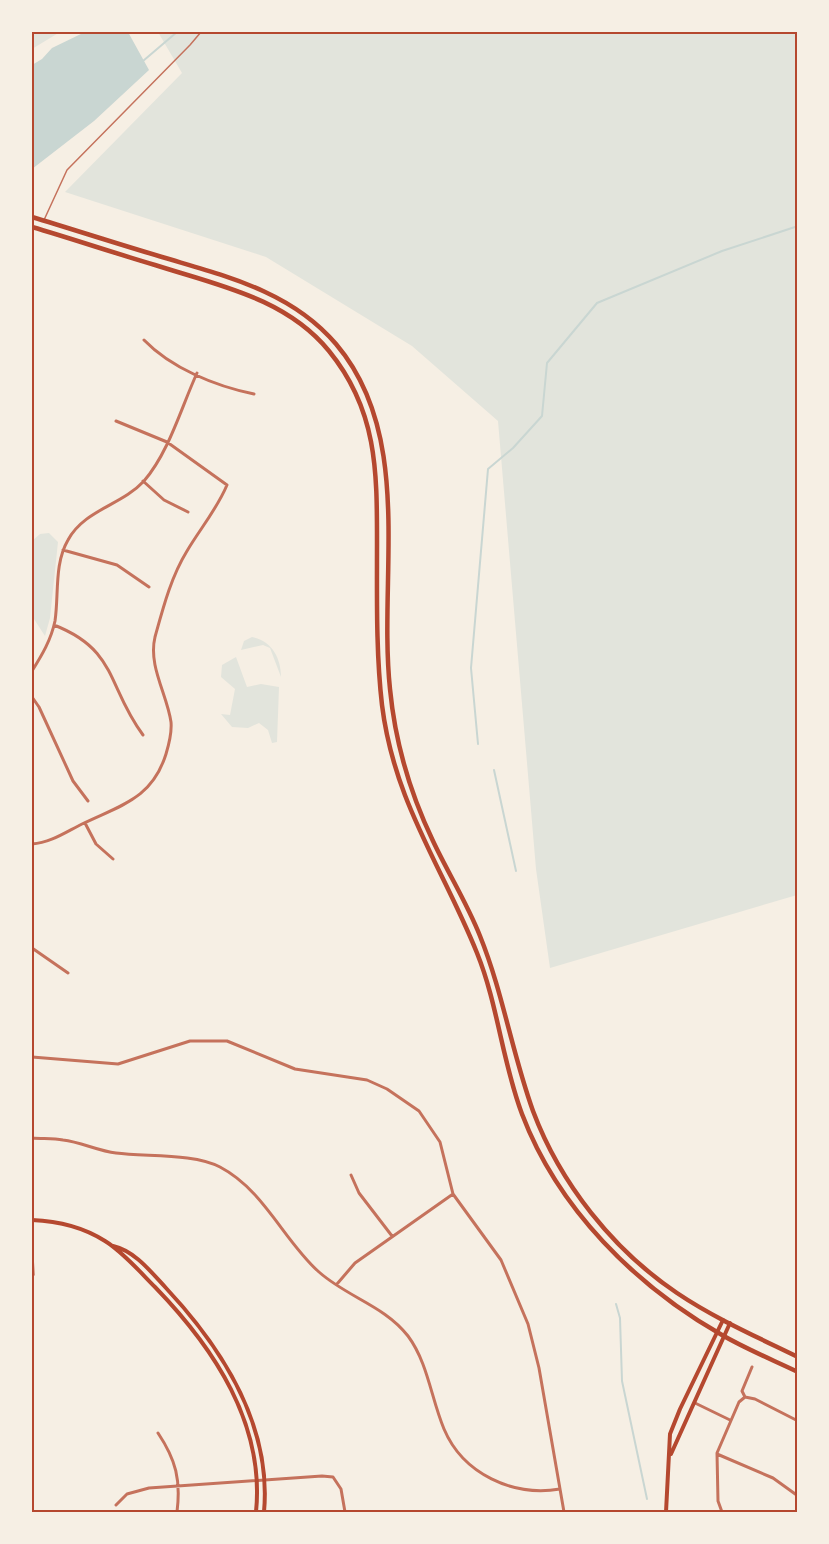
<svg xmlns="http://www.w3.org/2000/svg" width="829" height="1544" font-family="Barlow,sans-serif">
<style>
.green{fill:#e2e4dc}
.water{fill:#c9d6d2}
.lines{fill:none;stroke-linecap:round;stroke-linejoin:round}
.stream{stroke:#c9d6d2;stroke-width:2}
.service{stroke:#c5725c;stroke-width:1.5}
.minor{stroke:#c5725c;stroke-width:3}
.secondary{stroke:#b5482f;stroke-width:4}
.primary{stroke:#b5482f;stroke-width:4.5}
.neatline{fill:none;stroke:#b5482f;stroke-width:2}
</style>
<rect width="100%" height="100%" fill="#f6efe4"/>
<path class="green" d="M 32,32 L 60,32 L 32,49 Z
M 158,32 L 797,32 L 797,895 L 550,968 L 536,869 L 498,421 L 412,346 L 266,257 L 65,192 L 182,73 Z
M 49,533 L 58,542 L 50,618 L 45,636 L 32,616 L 32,541 L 40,534 Z
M 252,637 C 272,641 281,658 281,677 L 270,648 L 263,645 L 241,650 L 244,641 Z
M 236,657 L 247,687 L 261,684 L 279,687 L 277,742 L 272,743 L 268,730 L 259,723 L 248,728 L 232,727 L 221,714 L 230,715 L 235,689 L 221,677 L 222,665 Z"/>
<path class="water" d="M 85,32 L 128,32 L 149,70 L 94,121 L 32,169 L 32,65 L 42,59 L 52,48 Z"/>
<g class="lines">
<path class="stream" d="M 143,61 L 177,32
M 478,744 L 471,668 L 488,469 L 513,448 L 542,416 L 547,363 L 597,303 L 722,251 L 798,226
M 494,770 L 516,871
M 616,1304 L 620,1318 L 622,1381 L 647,1499"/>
<path class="service" d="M 44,220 L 67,170 L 190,45 L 201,32
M 32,1240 L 34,1275"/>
<path class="minor" d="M 144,340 C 171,368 215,386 254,394
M 143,481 L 164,500 L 188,512
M 63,550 L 117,565 L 149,587
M 54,625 C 118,650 107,687 143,735
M 32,671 C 42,655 51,640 55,621 C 59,594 54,564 68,540 C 84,510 122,505 144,481 C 169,452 181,408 197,373
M 32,697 L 39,707 L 73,781 L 88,801
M 85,823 L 96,844 L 113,859
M 32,844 C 50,843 66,832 82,824 C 121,805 152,799 166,754 C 169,744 172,733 171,722 C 167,694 148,666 155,637 C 163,608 171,577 187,551 C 200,529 217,509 227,485 L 167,442 L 116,421
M 32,948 L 68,973
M 32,1057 L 118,1064 L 190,1041 L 227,1041 L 295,1069 L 367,1080 L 387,1089 L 419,1111 L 440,1142 L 453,1194 L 501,1260 L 528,1324 L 539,1368 L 564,1512
M 32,1138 C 42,1139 53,1138 63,1140 C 81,1142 98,1151 116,1153 C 146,1157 194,1153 220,1167 C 264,1190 284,1241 319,1272 C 347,1297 385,1306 408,1336 C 428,1363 431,1398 444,1429 C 463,1474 513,1497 560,1489
M 351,1175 L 359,1193 L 392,1236
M 337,1284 L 355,1263 L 453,1194
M 745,1397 L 755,1399 L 798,1421
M 745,1397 L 742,1391 L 752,1367
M 695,1403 L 730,1420
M 158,1433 C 176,1460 181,1480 177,1512
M 717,1454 L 773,1478 L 798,1496
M 116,1505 L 127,1494 L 149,1488 L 322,1476 L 333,1477 L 341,1489 L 345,1512
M 722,1512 L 718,1501 L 717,1453 L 739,1402 L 745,1397"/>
<path class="secondary" d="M 32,1220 C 57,1221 83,1227 105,1241 C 123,1252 140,1272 155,1287 C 214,1348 265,1424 256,1512
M 113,1246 C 135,1251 151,1272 166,1288 C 223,1349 272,1425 264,1512
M 671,1454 L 730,1323
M 666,1512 L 670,1434 L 680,1409 L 723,1320"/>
<path class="primary" d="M 32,217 C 75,230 118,244 162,257 C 225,276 291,291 336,344 C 415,437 378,576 390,689 C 395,741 410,793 433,841 C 448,873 467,903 480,936 C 503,993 512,1053 533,1111 C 560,1183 613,1250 677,1293 C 714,1318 757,1337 798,1357
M 32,227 C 73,239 114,253 155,265 C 217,285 286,298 329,351 C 378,411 377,473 377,546 C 377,599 376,653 382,705 C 394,802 442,866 477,953 C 498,1005 502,1061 522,1114 C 558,1209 636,1286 722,1335 C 746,1349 773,1360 798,1372"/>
</g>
<rect width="829" height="1544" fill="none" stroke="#f6efe4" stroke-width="66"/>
<rect x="33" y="33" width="763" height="1478" class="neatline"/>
</svg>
